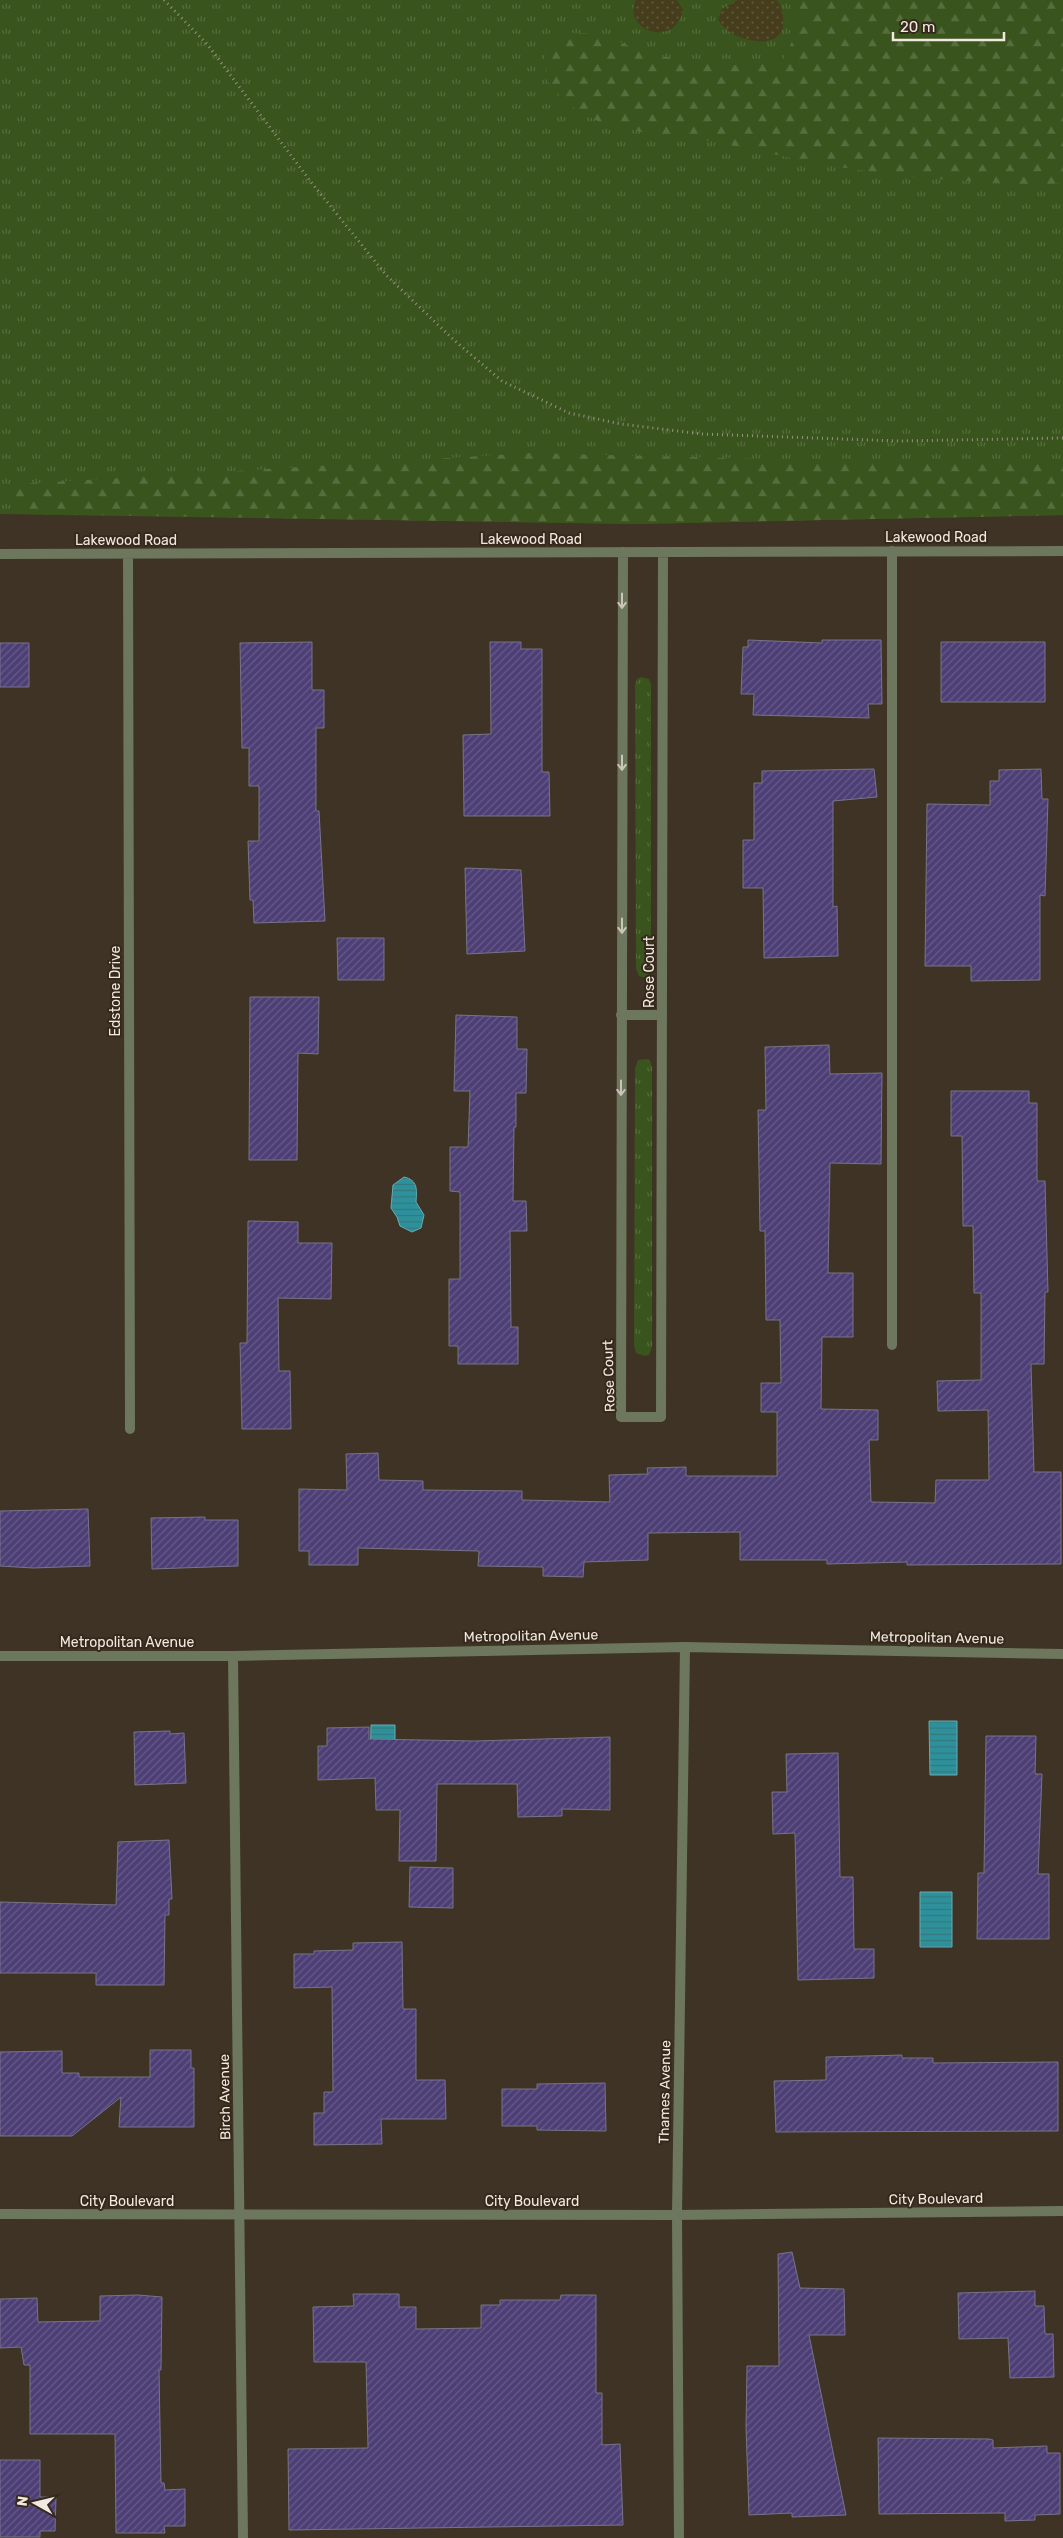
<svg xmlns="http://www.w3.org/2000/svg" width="1063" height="2538" font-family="Rubik,sans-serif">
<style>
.grass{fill:url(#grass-tufts)}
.forest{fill:url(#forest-firs)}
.sand{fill:url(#sand-dots)}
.water{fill:url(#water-rules);stroke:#68abb0}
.building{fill:url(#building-hatch);stroke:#777487}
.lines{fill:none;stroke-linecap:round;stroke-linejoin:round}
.path{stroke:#9a9085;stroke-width:3;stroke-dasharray:1 4;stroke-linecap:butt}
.service{stroke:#6c775d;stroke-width:10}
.minor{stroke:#6c775d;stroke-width:10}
.oneway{stroke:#c9c6b9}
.labels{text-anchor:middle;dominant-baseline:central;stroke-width:4;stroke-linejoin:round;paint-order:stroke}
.street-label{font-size:14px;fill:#f1e8e0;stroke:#35291b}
</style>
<defs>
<pattern id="grass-tufts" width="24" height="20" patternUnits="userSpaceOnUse" patternTransform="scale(1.25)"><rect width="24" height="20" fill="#39541c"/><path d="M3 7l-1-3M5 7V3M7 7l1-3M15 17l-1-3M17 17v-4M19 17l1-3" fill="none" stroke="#566d3d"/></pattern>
<pattern id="forest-firs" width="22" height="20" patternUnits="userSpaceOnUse" patternTransform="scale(1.25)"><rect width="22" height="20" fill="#39541c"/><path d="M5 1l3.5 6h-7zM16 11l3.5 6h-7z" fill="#566d3d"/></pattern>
<pattern id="sand-dots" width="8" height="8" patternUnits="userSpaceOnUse" patternTransform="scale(1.25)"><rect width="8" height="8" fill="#453d1c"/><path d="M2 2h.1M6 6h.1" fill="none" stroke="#60593d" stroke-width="1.8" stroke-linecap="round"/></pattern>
<pattern id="water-rules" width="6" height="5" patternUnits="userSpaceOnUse" patternTransform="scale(1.25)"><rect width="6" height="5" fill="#2d919c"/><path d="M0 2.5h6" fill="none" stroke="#36777d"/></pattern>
<pattern id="building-hatch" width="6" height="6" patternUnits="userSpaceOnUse" patternTransform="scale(1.25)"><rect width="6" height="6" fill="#4d3f76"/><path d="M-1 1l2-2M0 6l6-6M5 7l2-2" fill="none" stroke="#675b89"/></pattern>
</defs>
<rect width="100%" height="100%" fill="#3f3325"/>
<path class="grass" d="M 0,0 L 1063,0 L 1063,515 L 637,524 L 0,514 Z
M 641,677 L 649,679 L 651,684 L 651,969 L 646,978 L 639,976 L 636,969 L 635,686 L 637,679 Z
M 647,1059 L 650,1060 L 652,1068 L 652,1347 L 649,1355 L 645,1356 L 636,1353 L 634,1346 L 635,1069 L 638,1060 Z"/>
<path class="forest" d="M 790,0 L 1063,0 L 1063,183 L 1035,185 L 907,177 L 825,165 L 710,141 L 651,134 L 603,124 L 566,104 L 546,79 L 545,57 L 549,42 L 570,33 L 603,34 L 646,54 L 707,63 L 749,66 L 782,61 C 797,37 797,26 790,0 Z
M 530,453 L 836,461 L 1063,461 L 1063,515 L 637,524 L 22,514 L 15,510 L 14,495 L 20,484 Z"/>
<path class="sand" d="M 636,0 L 677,0 L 683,10 C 674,51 621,28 636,0 Z
M 738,0 L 777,0 C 781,5 782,11 783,18 C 788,56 727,41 718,19 L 722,9 Z"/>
<path class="water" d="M 404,1177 C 418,1180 417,1190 416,1202 L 424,1215 L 421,1228 L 412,1232 L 400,1226 L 397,1217 L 391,1208 L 393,1185 Z
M 929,1721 L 957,1721 L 957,1775 L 930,1775 Z
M 371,1725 L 395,1725 L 395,1768 L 388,1778 L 374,1778 L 370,1768 Z
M 920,1892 L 952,1892 L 952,1947 L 920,1947 Z"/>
<path class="building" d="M 748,640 L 822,643 L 822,640 L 881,640 L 882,704 L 868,704 L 869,718 L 753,715 L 754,694 L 741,694 L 743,647 L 748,647 Z
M 312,642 L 312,690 L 324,690 L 324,728 L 316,728 L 316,811 L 319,811 L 325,921 L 254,923 L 253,900 L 250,900 L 248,841 L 259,841 L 259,786 L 249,786 L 249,748 L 242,748 L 240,643 Z
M 490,642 L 521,642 L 521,649 L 542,649 L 542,772 L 549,772 L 550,816 L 464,816 L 463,735 L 491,734 Z
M 941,642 L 1045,642 L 1045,702 L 941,702 Z
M 0,643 L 29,643 L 29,687 L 0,687 Z
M 874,769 L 877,797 L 833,801 L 833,907 L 837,906 L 838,956 L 764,958 L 763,888 L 743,888 L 743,840 L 754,840 L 754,783 L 762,783 L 762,771 Z
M 1041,769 L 1042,799 L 1048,799 L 1045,896 L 1040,895 L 1040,980 L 971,981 L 971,966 L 925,966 L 927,804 L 990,805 L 990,781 L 999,781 L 999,770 Z
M 465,868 L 521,870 L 525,951 L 467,954 Z
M 337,938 L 384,938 L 384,980 L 338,980 Z
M 250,997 L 319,997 L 318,1054 L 298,1053 L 297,1160 L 249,1160 Z
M 456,1015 L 517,1017 L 517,1049 L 527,1049 L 526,1093 L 516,1093 L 516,1127 L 514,1127 L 513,1201 L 526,1201 L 527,1231 L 510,1231 L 511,1327 L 518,1327 L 518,1364 L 458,1364 L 458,1346 L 449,1346 L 449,1279 L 460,1279 L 460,1192 L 450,1191 L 450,1147 L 468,1147 L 470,1091 L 454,1091 Z
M 829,1045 L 830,1074 L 882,1073 L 881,1164 L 830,1163 L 828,1273 L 853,1273 L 853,1337 L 822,1337 L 821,1409 L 878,1410 L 878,1440 L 869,1440 L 871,1502 L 935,1503 L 936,1480 L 989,1480 L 988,1410 L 938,1411 L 937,1381 L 981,1380 L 981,1293 L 974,1293 L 973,1226 L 963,1226 L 962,1136 L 951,1136 L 951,1091 L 1029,1091 L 1029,1103 L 1037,1103 L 1037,1181 L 1045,1181 L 1048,1292 L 1045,1292 L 1044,1364 L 1031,1364 L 1034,1472 L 1061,1472 L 1061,1564 L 907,1565 L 907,1562 L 827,1564 L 827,1560 L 740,1560 L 740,1532 L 648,1533 L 648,1560 L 584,1562 L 583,1577 L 543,1576 L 543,1567 L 478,1566 L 479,1551 L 358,1548 L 358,1565 L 309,1565 L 309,1551 L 299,1551 L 299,1489 L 347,1490 L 346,1454 L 378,1453 L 379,1480 L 423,1481 L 423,1490 L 522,1491 L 522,1500 L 610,1502 L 609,1475 L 648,1474 L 647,1468 L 686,1467 L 686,1476 L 777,1476 L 777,1412 L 761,1412 L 761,1383 L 781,1383 L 780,1320 L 766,1320 L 765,1231 L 760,1231 L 758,1110 L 766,1110 L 765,1047 Z
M 248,1221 L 298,1222 L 298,1243 L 332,1243 L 331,1299 L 278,1298 L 279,1371 L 290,1371 L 291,1429 L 242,1429 L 240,1343 L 247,1343 Z
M 88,1509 L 90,1566 L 33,1568 L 0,1566 L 0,1511 Z
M 205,1517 L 205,1520 L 238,1520 L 238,1566 L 152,1569 L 151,1518 Z
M 369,1727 L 369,1739 L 475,1741 L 610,1737 L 610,1810 L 562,1809 L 562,1816 L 518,1817 L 517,1784 L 437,1784 L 436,1861 L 399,1861 L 400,1810 L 376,1810 L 375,1778 L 318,1780 L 318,1746 L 327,1746 L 327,1728 Z
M 170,1731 L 170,1734 L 184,1733 L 186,1783 L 135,1785 L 134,1732 Z
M 986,1736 L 1036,1736 L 1035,1774 L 1042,1774 L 1038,1874 L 1049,1874 L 1049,1939 L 977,1939 L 978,1873 L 984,1873 Z
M 838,1753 L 840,1877 L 853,1877 L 854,1949 L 874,1949 L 874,1978 L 798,1980 L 795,1833 L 773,1834 L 772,1792 L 787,1792 L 786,1754 Z
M 169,1840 L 172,1899 L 169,1899 L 169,1915 L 165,1915 L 164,1985 L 96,1985 L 96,1973 L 0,1973 L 0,1902 L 116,1905 L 118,1842 Z
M 410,1867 L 453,1868 L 453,1908 L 409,1907 Z
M 402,1942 L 403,2009 L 416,2009 L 416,2080 L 445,2080 L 446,2119 L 381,2119 L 382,2144 L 314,2145 L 314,2113 L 324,2113 L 324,2092 L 333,2092 L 332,1987 L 294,1988 L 294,1954 L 314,1954 L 314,1951 L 353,1950 L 353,1943 Z
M 150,2050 L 191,2050 L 191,2068 L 194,2068 L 194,2127 L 119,2127 L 121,2097 L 72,2136 L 0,2136 L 0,2052 L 62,2051 L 62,2073 L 79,2073 L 79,2077 L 150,2077 Z
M 902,2055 L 902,2058 L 933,2058 L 933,2063 L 1058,2062 L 1058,2131 L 776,2132 L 774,2081 L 826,2080 L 826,2057 Z
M 605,2083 L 606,2131 L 537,2130 L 537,2126 L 502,2126 L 502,2089 L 537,2089 L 537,2084 Z
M 792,2252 L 800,2288 L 844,2289 L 845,2335 L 809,2335 L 846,2515 L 792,2517 L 792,2513 L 749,2515 L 746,2427 L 747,2366 L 779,2366 L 778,2254 Z
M 1035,2291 L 1035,2306 L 1044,2306 L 1045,2334 L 1053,2334 L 1054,2377 L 1010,2378 L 1008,2338 L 959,2339 L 958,2293 Z
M 353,2294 L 399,2294 L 399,2307 L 416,2307 L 416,2329 L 481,2328 L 481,2305 L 500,2305 L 500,2300 L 560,2300 L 561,2295 L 596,2295 L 596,2393 L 602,2393 L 602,2445 L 620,2444 L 623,2525 L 289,2530 L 288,2449 L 368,2448 L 366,2362 L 314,2362 L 313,2307 L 354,2306 Z
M 138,2295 L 162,2297 L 161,2370 L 159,2370 L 161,2483 L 164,2483 L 165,2490 L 185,2489 L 185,2526 L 164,2526 L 165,2533 L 116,2533 L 115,2434 L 30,2434 L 30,2365 L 24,2365 L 21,2347 L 0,2348 L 0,2299 L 37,2298 L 38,2322 L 100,2321 L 100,2296 Z
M 878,2438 L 989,2439 L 993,2440 L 993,2448 L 1047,2446 L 1047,2453 L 1060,2453 L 1060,2514 L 1035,2515 L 1035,2520 L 1005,2521 L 1005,2513 L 879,2514 Z
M 0,2460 L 40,2460 L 40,2497 L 56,2497 L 55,2531 L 40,2531 L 40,2537 L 0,2537 Z"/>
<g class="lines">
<path class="path" d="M 164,0 L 207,44 L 311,182 L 386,275 L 455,341 L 502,381 L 569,413 L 621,424 L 702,434 L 899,441 L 1063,438"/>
<path class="service" d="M 892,551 L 892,1345
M 621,1015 L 662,1015"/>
<path class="minor" d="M 623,552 L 621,1417 L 661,1417 L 663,552
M 0,554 L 1063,551
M 128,554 L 130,1429
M 0,1656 L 233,1656 L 685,1647 L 1063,1654
M 233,1656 L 243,2538
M 0,2214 L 677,2215 L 1063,2211
M 679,2538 L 677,2215 L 685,1647"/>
</g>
<defs><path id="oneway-shaft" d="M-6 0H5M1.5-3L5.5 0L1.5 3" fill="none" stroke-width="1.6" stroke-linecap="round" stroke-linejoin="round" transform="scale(1.25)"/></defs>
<g class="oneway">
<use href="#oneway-shaft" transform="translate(622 601) rotate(90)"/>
<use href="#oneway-shaft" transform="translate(622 763) rotate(90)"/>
<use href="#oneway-shaft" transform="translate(622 926) rotate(90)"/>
<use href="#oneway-shaft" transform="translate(621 1088) rotate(90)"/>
</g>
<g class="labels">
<g class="street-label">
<text x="936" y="537">Lakewood Road</text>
<text x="531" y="539">Lakewood Road</text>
<text x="126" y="540">Lakewood Road</text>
<text transform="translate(649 972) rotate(-90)">Rose Court</text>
<text transform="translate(115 991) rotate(-90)">Edstone Drive</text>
<text transform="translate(609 1376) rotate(-92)">Rose Court</text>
<text transform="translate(531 1636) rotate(-1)">Metropolitan Avenue</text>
<text transform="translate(937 1638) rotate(1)">Metropolitan Avenue</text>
<text x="127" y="1642">Metropolitan Avenue</text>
<text transform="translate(665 2092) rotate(-89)">Thames Avenue</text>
<text transform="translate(225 2097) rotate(-91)">Birch Avenue</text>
<text transform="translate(936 2199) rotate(-1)">City Boulevard</text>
<text x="127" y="2201">City Boulevard</text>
<text x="532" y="2201">City Boulevard</text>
</g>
</g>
<g transform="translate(35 2503) rotate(278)" stroke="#35291b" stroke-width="4" paint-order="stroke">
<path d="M0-4L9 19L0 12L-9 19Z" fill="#f1e8e0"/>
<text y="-8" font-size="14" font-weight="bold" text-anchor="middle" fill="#f1e8e0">N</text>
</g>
<path d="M893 32v8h111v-8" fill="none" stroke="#f1e8e0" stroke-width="2.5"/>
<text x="900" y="32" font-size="15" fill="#f1e8e0" stroke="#35291b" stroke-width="4" paint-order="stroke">20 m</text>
</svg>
